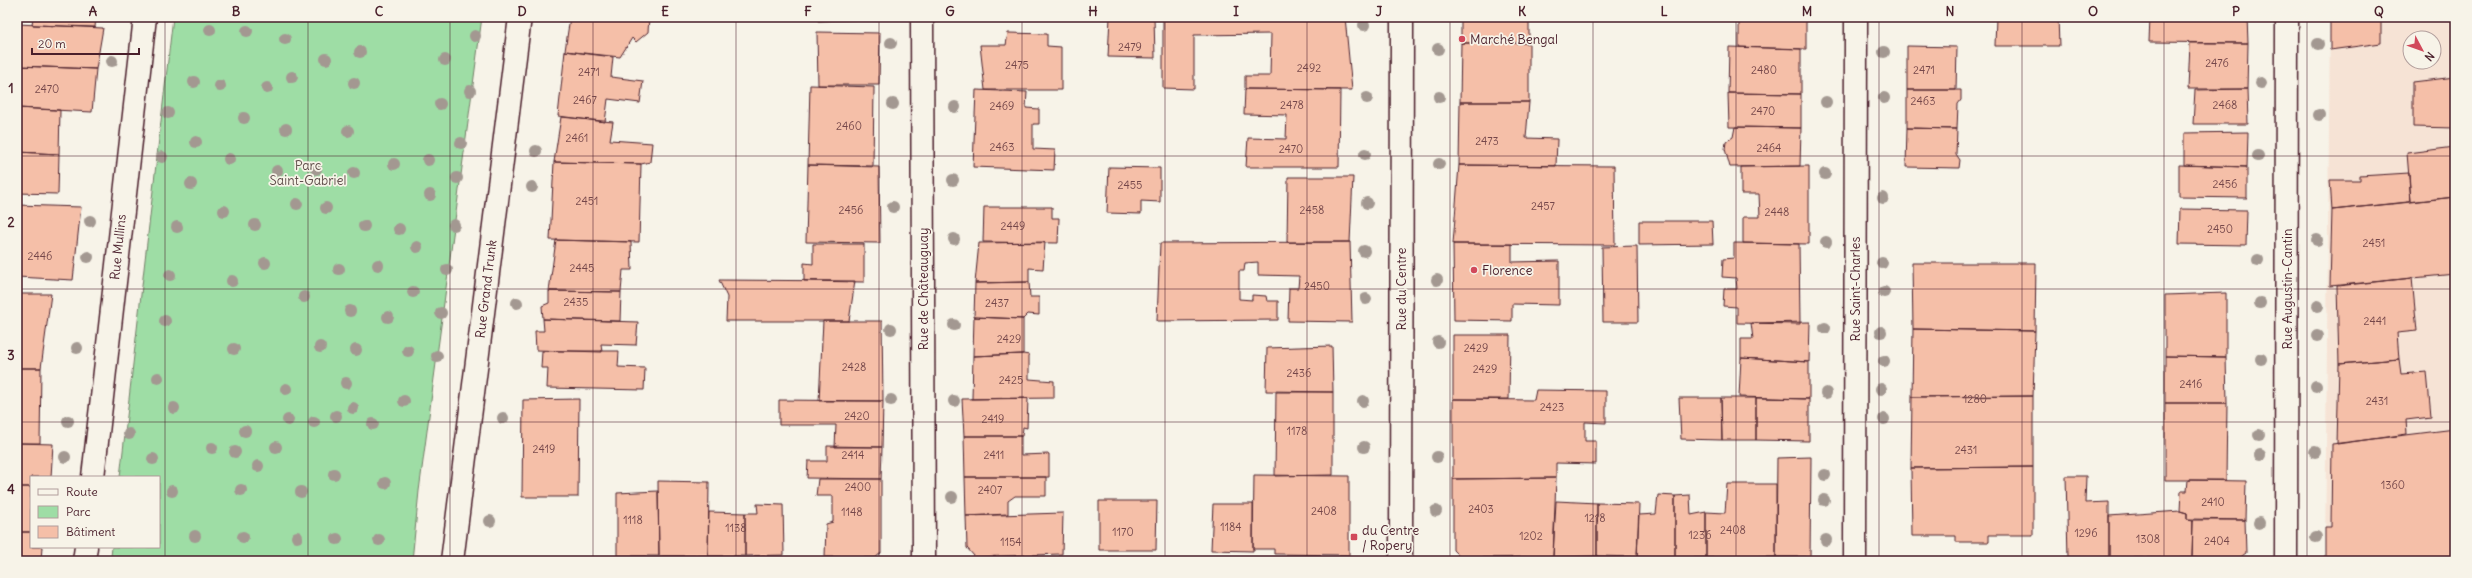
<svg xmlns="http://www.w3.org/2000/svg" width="2472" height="578" font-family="Delius,sans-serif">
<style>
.built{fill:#f6e3d5;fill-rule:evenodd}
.green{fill:#9edda5;stroke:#747e68}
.building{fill:#f5bfa8;stroke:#4a1f2b}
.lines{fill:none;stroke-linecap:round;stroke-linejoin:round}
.minor-casing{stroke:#4a1f2b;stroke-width:25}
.tertiary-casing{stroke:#4a1f2b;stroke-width:25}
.minor{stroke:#f7f3e8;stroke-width:22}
.tertiary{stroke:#f7f3e8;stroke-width:22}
.tree{fill:#a39891}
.grid{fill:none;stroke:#4a1f2b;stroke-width:1;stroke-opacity:0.55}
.poi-dot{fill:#d1495b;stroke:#f7f3e8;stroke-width:1.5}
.labels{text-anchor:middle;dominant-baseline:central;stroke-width:3.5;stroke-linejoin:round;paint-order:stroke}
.number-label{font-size:11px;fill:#75474a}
.poi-label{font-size:13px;fill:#4a1f2b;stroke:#f7f3e8;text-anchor:start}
.park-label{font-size:13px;fill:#5f4e4a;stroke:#f7f3e8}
.street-label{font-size:13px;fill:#4a1f2b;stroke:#f7f3e8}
.neatline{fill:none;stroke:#4a1f2b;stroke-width:1.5}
.grid-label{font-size:13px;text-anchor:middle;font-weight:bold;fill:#4a1f2b}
</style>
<rect width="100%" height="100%" fill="#f7f3e8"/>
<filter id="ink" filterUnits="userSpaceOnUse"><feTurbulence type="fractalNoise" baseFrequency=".025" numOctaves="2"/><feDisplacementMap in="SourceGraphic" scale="8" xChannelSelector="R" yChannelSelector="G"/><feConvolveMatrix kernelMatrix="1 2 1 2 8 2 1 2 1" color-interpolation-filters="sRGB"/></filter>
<g filter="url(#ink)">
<path class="built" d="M 2330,17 L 2455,17 L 2455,561 L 2325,561 ZM 2410,38 L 2434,38 L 2434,62 L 2410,62 Z"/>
<path class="green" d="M 173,17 L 482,17 L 419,491 L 412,561 L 120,561 L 121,557 L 111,557 L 112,547 L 159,547 L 159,477 L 120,477 Z"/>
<path class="building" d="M 33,17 L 96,17 L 95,27 L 32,25 Z
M 570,17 L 649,17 L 648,32 L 636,42 L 632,38 L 620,57 L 565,51 Z
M 818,17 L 872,17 L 872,19 L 818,21 Z
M 1110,17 L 1154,17 L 1155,58 L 1108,57 Z
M 1163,17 L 1345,17 L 1352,90 L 1245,89 L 1245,76 L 1270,76 L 1271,34 L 1194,35 L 1194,89 L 1163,88 Z
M 1461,17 L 1529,17 L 1529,43 L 1461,43 Z
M 1739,17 L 1806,17 L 1806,49 L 1739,47 Z
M 1996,17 L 2058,17 L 2059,46 L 1995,46 Z
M 2150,17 L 2247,17 L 2248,43 L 2149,42 Z
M 2330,17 L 2381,17 L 2381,43 L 2330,50 Z
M 17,24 L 103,28 L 96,69 L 17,66 Z
M 817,32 L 880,33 L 879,85 L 818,85 Z
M 1008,33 L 1047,34 L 1047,46 L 1061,47 L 1061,90 L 985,90 L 980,45 L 1006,45 Z
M 1461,43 L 1529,43 L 1529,102 L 1460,102 Z
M 2190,43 L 2248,43 L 2247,89 L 2188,89 Z
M 1907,46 L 1957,47 L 1956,90 L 1907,90 Z
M 1729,47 L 1801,49 L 1801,94 L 1728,93 Z
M 565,51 L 613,57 L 611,77 L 643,81 L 640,103 L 608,99 L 605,122 L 558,116 Z
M 19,66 L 96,69 L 92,112 L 17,108 Z
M 2455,77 L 2455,128 L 2413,127 L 2413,82 Z
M 810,85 L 874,87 L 873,166 L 808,165 Z
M 1245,89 L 1340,90 L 1339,167 L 1246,167 L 1248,138 L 1286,139 L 1287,115 L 1244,114 Z
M 2247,89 L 2248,124 L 2193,124 L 2195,90 Z
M 976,90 L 1027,92 L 1026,108 L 1039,109 L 1039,124 L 1033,124 L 1033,149 L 1055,150 L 1054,170 L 973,167 Z
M 1907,90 L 1961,90 L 1961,100 L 1958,104 L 1957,129 L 1907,128 Z
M 1728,93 L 1801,94 L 1801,128 L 1729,127 Z
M 1460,102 L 1529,102 L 1526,138 L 1557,139 L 1556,166 L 1459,165 Z
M 17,108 L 60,110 L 59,154 L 17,152 Z
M 561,117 L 613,122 L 610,140 L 652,143 L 650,162 L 641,164 L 554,162 Z
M 1735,127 L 1801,128 L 1800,166 L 1730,167 L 1725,149 L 1726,142 L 1733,137 Z
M 1907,128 L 1957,129 L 1956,154 L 1960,160 L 1959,168 L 1906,167 Z
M 2248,132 L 2247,167 L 2184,165 L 2184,133 Z
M 2455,147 L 2455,197 L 2411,202 L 2407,153 Z
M 17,152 L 59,154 L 58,194 L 17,193 Z
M 554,162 L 641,164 L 639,242 L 550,240 Z
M 808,165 L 879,167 L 880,243 L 806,242 Z
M 1459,165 L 1614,166 L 1615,245 L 1453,244 Z
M 2179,165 L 2247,167 L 2247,198 L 2179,197 Z
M 1809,166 L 1809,244 L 1743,243 L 1743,217 L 1760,217 L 1759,194 L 1741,194 L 1741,167 Z
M 1109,167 L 1160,168 L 1160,202 L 1141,201 L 1141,214 L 1107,213 Z
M 2409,173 L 2411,202 L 2332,210 L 2330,180 L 2360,180 L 2360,176 Z
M 1288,177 L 1353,177 L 1350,242 L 1287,242 Z
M 2455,197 L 2455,274 L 2330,286 L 2332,210 Z
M 17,205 L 81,207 L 73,280 L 17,277 Z
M 984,207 L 1052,207 L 1052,218 L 1059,218 L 1058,243 L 983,242 Z
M 2180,209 L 2247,210 L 2246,245 L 2179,244 Z
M 1639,221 L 1712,221 L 1713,244 L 1639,245 Z
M 556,240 L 631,242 L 632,270 L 623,270 L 621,292 L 549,291 Z
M 1045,242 L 1043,269 L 1029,268 L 1029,282 L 975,283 L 979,243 Z
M 1350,242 L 1352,322 L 1288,321 L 1289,288 L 1298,288 L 1299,276 L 1258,275 L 1258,262 L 1245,263 L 1244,271 L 1239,271 L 1239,299 L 1252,300 L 1252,295 L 1266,296 L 1267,301 L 1278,301 L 1278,320 L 1157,321 L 1160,243 Z
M 1734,243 L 1799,244 L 1800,324 L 1737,323 L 1737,307 L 1723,306 L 1724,289 L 1737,289 L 1736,278 L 1722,277 L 1723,259 L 1734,258 Z
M 813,244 L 864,244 L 864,282 L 804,281 L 804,263 L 813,264 Z
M 1453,244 L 1512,244 L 1512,262 L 1559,261 L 1559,305 L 1512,304 L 1512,321 L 1454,320 Z
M 1637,246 L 1638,322 L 1603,322 L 1602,247 Z
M 1912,263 L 2036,263 L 2035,331 L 1913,329 Z
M 2412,278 L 2417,331 L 2397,333 L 2399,359 L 2339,364 L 2337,286 Z
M 719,280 L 855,281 L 849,321 L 726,321 L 727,297 Z
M 1029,282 L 1030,297 L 1039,297 L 1039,315 L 1028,314 L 1023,319 L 974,317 L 975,283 Z
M 549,291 L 621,292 L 620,321 L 543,319 L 542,306 L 549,303 Z
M 2226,293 L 2226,357 L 2165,356 L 2165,295 Z
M 17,294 L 51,294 L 41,368 L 17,368 Z
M 974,317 L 1023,319 L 1023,354 L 973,356 Z
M 543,319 L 638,322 L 636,345 L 601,344 L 602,352 L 536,350 L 535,331 L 544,331 Z
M 823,321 L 882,321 L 883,401 L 819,401 Z
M 1810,322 L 1809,362 L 1741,358 L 1741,339 L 1753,339 L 1751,323 Z
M 1913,329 L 2035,331 L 2033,396 L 1912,397 Z
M 1453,335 L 1510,335 L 1509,399 L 1453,399 Z
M 1332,346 L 1333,392 L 1266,391 L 1267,348 Z
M 542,351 L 619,351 L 618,367 L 645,368 L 644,390 L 547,388 L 548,368 L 541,368 Z
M 1023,354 L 1029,355 L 1029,379 L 1054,381 L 1054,398 L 972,399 L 973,356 Z
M 2165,356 L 2226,357 L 2227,403 L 2165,403 Z
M 1741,358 L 1809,362 L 1809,399 L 1739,397 Z
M 2399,359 L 2401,374 L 2427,372 L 2431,417 L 2406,420 L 2407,434 L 2337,444 L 2339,364 Z
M 17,368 L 41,368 L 40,443 L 17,443 Z
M 1536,390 L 1606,391 L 1606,423 L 1585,422 L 1585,441 L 1596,441 L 1596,464 L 1556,463 L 1556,478 L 1453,479 L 1453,399 L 1534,400 Z
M 1276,392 L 1333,392 L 1333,475 L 1275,476 Z
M 2033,396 L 2033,467 L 1911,468 L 1912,397 Z
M 1028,398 L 1027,428 L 1023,427 L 1022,436 L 964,436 L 962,399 Z
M 1679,398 L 1721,398 L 1722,440 L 1681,439 Z
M 1721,398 L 1756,398 L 1756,440 L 1722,440 Z
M 1756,398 L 1809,399 L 1809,441 L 1756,440 Z
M 579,399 L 578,497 L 522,497 L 523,400 Z
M 779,400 L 883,401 L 882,447 L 835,447 L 836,425 L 779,425 Z
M 2165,403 L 2227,403 L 2226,480 L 2165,480 Z
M 2455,429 L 2455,559 L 2325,561 L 2325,527 L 2331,527 L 2332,444 Z
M 964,436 L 1021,436 L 1021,455 L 1049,454 L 1049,477 L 965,477 Z
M 17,443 L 53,444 L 51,477 L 31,477 L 31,487 L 17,487 Z
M 827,446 L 882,447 L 881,479 L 807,478 L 808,461 L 827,461 Z
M 1811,457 L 1810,557 L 1776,557 L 1777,458 Z
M 2033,467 L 2033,535 L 1989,535 L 1989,542 L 1956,542 L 1956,536 L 1912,536 L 1911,468 Z
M 1254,475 L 1349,476 L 1349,555 L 1274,554 L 1274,549 L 1253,549 Z
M 2066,476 L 2086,476 L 2085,503 L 2109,502 L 2109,558 L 2068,557 Z
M 965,477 L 1046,477 L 1046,496 L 1015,496 L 1008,501 L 1008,514 L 966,516 Z
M 1556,478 L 1553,557 L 1461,558 L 1453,550 L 1453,479 Z
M 818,479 L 881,479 L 881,553 L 875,558 L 825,557 L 826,524 L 833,522 L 833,496 L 816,496 Z
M 2188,480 L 2246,481 L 2245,520 L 2187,519 L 2187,513 L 2180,511 L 2181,491 L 2187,491 Z
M 658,481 L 709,482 L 708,556 L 659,556 Z
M 1727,484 L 1776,484 L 1776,557 L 1706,558 L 1706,512 L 1725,513 Z
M 17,487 L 31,487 L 31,532 L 17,532 Z
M 658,491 L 659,556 L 617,556 L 617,493 Z
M 1658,495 L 1675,496 L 1675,558 L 1637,557 L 1639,515 L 1656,514 Z
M 1690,495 L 1691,515 L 1706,512 L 1706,558 L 1675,558 L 1675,496 Z
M 1099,501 L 1157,501 L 1156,550 L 1099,550 Z
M 1556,501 L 1597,503 L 1597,556 L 1553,557 Z
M 1597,503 L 1639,504 L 1637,557 L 1597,556 Z
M 757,504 L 783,505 L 784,555 L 745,556 L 745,513 L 758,513 Z
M 1213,504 L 1253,504 L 1253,551 L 1211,550 Z
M 2180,511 L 2187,513 L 2187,519 L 2193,520 L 2192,558 L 2109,558 L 2109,516 Z
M 709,512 L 745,513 L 745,556 L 708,556 Z
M 1063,513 L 1062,554 L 975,557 L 967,548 L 966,516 Z
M 2193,520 L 2245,520 L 2246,553 L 2238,559 L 2192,558 Z
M 17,532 L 31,532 L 31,547 L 42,547 L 41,561 L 17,561 Z"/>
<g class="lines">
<g class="minor-casing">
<path id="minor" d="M 922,17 L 924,561
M 93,477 L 145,17
M 84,561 L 86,547
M 452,561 L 520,17
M 1855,561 L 1856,17
M 2286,561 L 2287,17"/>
</g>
<g class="tertiary-casing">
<path id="tertiary" d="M 1401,561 L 1402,17"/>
</g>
<use href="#minor" class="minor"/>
<use href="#tertiary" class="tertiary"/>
</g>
<g class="tree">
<circle cx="1364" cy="25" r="6"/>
<circle cx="210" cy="30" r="6"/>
<circle cx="247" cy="31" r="6"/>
<circle cx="475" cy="36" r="6"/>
<circle cx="285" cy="39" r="6"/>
<circle cx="891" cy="43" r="6"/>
<circle cx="2318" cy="44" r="6"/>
<circle cx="1438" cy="49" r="6"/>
<circle cx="360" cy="52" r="6"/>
<circle cx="1884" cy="52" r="6"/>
<circle cx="326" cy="59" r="6"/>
<circle cx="445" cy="60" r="6"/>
<circle cx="112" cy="61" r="6"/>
<circle cx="292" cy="77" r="6"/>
<circle cx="194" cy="82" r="6"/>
<circle cx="354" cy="83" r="6"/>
<circle cx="2261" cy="83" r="6"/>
<circle cx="220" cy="86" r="6"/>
<circle cx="267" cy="88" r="6"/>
<circle cx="470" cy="91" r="6"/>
<circle cx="1439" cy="97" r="6"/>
<circle cx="1367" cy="98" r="6"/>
<circle cx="1884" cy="98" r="6"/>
<circle cx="1826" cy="102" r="6"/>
<circle cx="440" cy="104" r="6"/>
<circle cx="893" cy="104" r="6"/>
<circle cx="955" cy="107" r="6"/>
<circle cx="168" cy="113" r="6"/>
<circle cx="2319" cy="115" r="6"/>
<circle cx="244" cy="118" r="6"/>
<circle cx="286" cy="129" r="6"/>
<circle cx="348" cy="131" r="6"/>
<circle cx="196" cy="142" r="6"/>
<circle cx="461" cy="143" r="6"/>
<circle cx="536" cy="151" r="6"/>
<circle cx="1365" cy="154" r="6"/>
<circle cx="2258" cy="156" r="6"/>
<circle cx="162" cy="157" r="6"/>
<circle cx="229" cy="159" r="6"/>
<circle cx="428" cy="160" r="6"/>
<circle cx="394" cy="164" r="6"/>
<circle cx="1439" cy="164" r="6"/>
<circle cx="316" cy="169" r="6"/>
<circle cx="277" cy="171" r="6"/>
<circle cx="354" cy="173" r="6"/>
<circle cx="1825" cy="174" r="6"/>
<circle cx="457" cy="178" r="6"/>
<circle cx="953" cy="180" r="6"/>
<circle cx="191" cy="184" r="6"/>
<circle cx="532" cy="187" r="6"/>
<circle cx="430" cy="195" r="6"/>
<circle cx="1883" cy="198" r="6"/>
<circle cx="1367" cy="203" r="6"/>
<circle cx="297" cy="204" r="6"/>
<circle cx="893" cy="207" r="6"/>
<circle cx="326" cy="208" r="6"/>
<circle cx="224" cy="211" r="6"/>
<circle cx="90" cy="221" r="6"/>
<circle cx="255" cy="225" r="6"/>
<circle cx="454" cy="225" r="6"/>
<circle cx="364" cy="226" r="6"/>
<circle cx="177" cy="227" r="6"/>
<circle cx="399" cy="229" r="6"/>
<circle cx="954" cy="239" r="6"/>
<circle cx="2317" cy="240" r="6"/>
<circle cx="1826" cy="242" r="6"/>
<circle cx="417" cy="247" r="6"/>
<circle cx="1364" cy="251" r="6"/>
<circle cx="88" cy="257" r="6"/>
<circle cx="2258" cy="260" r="6"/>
<circle cx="265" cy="263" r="6"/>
<circle cx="1882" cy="263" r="6"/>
<circle cx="378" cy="265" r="6"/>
<circle cx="339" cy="269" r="6"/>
<circle cx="447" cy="270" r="6"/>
<circle cx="170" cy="275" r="6"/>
<circle cx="1437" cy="280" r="6"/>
<circle cx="232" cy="281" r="6"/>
<circle cx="413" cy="292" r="6"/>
<circle cx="1884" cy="292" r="6"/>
<circle cx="304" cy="297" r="6"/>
<circle cx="1366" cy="299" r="6"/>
<circle cx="517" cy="303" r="6"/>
<circle cx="2260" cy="303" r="6"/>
<circle cx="2318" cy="306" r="6"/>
<circle cx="350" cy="311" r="6"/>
<circle cx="441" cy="313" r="6"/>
<circle cx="388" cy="317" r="6"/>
<circle cx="165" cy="321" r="6"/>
<circle cx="954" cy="325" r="6"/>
<circle cx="1825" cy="328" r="6"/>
<circle cx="891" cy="329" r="6"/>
<circle cx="1881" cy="332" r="6"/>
<circle cx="2317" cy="336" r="6"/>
<circle cx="1438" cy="342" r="6"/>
<circle cx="320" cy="347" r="6"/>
<circle cx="77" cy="348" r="6"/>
<circle cx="234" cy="349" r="6"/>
<circle cx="356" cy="350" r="6"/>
<circle cx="408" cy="351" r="6"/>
<circle cx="437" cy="356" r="6"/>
<circle cx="2261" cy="359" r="6"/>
<circle cx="1884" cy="361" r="6"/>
<circle cx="158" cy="378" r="6"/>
<circle cx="346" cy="383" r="6"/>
<circle cx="2316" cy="386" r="6"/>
<circle cx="286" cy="389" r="6"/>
<circle cx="1881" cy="389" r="6"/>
<circle cx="1826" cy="393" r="6"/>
<circle cx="891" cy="400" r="6"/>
<circle cx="404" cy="401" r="6"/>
<circle cx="954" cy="401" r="6"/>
<circle cx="1363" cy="401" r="6"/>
<circle cx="174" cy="408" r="6"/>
<circle cx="353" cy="408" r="6"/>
<circle cx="336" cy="416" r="6"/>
<circle cx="503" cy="418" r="6"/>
<circle cx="1884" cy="419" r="6"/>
<circle cx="288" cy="420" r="6"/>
<circle cx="68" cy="421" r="6"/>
<circle cx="314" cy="422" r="6"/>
<circle cx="373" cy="424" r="6"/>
<circle cx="245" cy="431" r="6"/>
<circle cx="129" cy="434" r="6"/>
<circle cx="2259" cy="435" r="6"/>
<circle cx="276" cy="447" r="6"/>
<circle cx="1364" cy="447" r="6"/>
<circle cx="212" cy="448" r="6"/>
<circle cx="235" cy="452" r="6"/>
<circle cx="2315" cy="452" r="6"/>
<circle cx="2260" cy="455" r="6"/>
<circle cx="65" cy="457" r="6"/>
<circle cx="1437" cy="457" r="6"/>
<circle cx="153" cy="459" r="6"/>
<circle cx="258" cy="466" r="6"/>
<circle cx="334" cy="474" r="6"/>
<circle cx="1825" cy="475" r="6"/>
<circle cx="385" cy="483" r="6"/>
<circle cx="241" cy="490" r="6"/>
<circle cx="172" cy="491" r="6"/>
<circle cx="301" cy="492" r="6"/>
<circle cx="952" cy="497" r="6"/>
<circle cx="1824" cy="500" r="6"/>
<circle cx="1436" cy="511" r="6"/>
<circle cx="490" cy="521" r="6"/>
<circle cx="2259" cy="523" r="6"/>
<circle cx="195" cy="536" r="6"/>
<circle cx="243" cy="537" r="6"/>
<circle cx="297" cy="537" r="6"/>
<circle cx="2316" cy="537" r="6"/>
<circle cx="337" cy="539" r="6"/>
<circle cx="379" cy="540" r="6"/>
<circle cx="1826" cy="540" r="6"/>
</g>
</g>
<path class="grid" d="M 165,17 L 165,561M 308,17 L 308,561M 450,17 L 450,561M 593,17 L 593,561M 736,17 L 736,561M 879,17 L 879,561M 1022,17 L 1022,561M 1165,17 L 1165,561M 1307,17 L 1307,561M 1450,17 L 1450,561M 1593,17 L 1593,561M 1736,17 L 1736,561M 1879,17 L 1879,561M 2022,17 L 2022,561M 2164,17 L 2164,561M 2307,17 L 2307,561M 17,156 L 2455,156M 17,289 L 2455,289M 17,422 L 2455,422"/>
<g class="poi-dot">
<circle cx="1462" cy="39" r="4"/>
<circle cx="1474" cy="270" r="4"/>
<rect x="1350" y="533" width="8" height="8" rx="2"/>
</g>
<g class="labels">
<g class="number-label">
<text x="1130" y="47">2479</text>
<text x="2217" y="63">2476</text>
<text x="1017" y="65">2475</text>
<text x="1309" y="68">2492</text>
<text x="1764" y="70">2480</text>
<text x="1924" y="70">2471</text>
<text x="589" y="72">2471</text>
<text x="47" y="89">2470</text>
<text x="585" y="100">2467</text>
<text x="1923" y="101">2463</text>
<text x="1292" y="105">2478</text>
<text x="2225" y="105">2468</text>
<text x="1002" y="106">2469</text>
<text x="1763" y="111">2470</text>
<text x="849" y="126">2460</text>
<text x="577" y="138">2461</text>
<text x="1487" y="141">2473</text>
<text x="1002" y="147">2463</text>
<text x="1769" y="148">2464</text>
<text x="1291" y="149">2470</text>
<text x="2225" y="184">2456</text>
<text x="1130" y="185">2455</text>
<text x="587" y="201">2451</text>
<text x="1543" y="206">2457</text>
<text x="851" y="210">2456</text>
<text x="1312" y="210">2458</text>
<text x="1777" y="212">2448</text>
<text x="1013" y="226">2449</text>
<text x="2220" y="229">2450</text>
<text x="2374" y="243">2451</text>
<text x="40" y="256">2446</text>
<text x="582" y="268">2445</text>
<text x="1317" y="286">2450</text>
<text x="576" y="302">2435</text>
<text x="997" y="303">2437</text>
<text x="2375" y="321">2441</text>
<text x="1009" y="339">2429</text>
<text x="1476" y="348">2429</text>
<text x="854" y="367">2428</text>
<text x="1485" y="369">2429</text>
<text x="1299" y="373">2436</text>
<text x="1011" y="380">2425</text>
<text x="2191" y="384">2416</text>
<text x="1975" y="399">1280</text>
<text x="2377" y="401">2431</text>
<text x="1552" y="407">2423</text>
<text x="857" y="416">2420</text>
<text x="993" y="419">2419</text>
<text x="1297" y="431">1178</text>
<text x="544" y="449">2419</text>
<text x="1966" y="450">2431</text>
<text x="853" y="455">2414</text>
<text x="994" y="455">2411</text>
<text x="2393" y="485">1360</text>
<text x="858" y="487">2400</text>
<text x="990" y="490">2407</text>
<text x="2213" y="502">2410</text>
<text x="1481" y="509">2403</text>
<text x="1324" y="511">2408</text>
<text x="852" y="512">1148</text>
<text x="1595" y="518">1218</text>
<text x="633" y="520">1118</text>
<text x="1231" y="527">1184</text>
<text x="736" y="528">1138</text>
<text x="1733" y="530">2408</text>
<text x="1123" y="532">1170</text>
<text x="2086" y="533">1296</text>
<text x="1700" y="535">1236</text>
<text x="1531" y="536">1202</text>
<text x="2148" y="539">1308</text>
<text x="2217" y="541">2404</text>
<text x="1011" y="542">1154</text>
</g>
<g class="poi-label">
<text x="1470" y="39">Marché Bengal</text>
<text x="1482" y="270">Florence</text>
<text x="1362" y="530">du Centre<tspan x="1362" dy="15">/ Ropery</tspan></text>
</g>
<g class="park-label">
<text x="308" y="165">Parc<tspan x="308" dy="15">Saint-Gabriel</tspan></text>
</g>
<g class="street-label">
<text transform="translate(118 247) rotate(-84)">Rue Mullins</text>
<text transform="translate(486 289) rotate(-83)">Rue Grand Trunk</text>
<text transform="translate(923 289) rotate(-90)">Rue de Châteauguay</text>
<text transform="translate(1401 289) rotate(-90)">Rue du Centre</text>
<text transform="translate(1855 289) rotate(-90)">Rue Saint-Charles</text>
<text transform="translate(2287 289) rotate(-90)">Rue Augustin-Cantin</text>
</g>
</g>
<rect width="2472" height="578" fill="none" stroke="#f7f3e8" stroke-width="44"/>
<rect x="30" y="476" width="130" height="72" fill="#f7f3e8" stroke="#b29e9c"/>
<rect x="38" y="489" width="20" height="6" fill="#f7f3e8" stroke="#b29e9c"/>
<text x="66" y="496" font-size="12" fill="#4a1f2b">Route</text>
<rect x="38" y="506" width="20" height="12" fill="#9edda5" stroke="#b29e9c"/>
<text x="66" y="516" font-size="12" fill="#4a1f2b">Parc</text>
<rect x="38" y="526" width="20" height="12" fill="#f5bfa8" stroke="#b29e9c"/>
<text x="66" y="536" font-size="12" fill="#4a1f2b">Bâtiment</text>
<g transform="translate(2422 50) rotate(131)"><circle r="19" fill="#f7f3e8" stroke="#b29e9c"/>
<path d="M0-3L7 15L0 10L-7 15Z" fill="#d1495b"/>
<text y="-6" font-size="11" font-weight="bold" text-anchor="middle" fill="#4a1f2b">N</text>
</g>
<path d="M32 48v6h107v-6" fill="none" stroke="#4a1f2b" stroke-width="2"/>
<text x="38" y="48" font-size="12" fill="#4a1f2b" stroke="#f7f3e8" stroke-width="3" paint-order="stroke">20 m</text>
<rect x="22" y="22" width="2428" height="534" class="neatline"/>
<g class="grid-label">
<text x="93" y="16">A</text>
<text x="236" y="16">B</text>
<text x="379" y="16">C</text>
<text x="522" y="16">D</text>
<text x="665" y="16">E</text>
<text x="808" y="16">F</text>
<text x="950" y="16">G</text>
<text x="1093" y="16">H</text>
<text x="1236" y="16">I</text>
<text x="1379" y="16">J</text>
<text x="1522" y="16">K</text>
<text x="1664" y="16">L</text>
<text x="1807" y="16">M</text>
<text x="1950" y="16">N</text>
<text x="2093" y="16">O</text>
<text x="2236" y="16">P</text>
<text x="2379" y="16">Q</text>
<text x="11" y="93">1</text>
<text x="11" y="227">2</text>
<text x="11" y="360">3</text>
<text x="11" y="494">4</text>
</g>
</svg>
